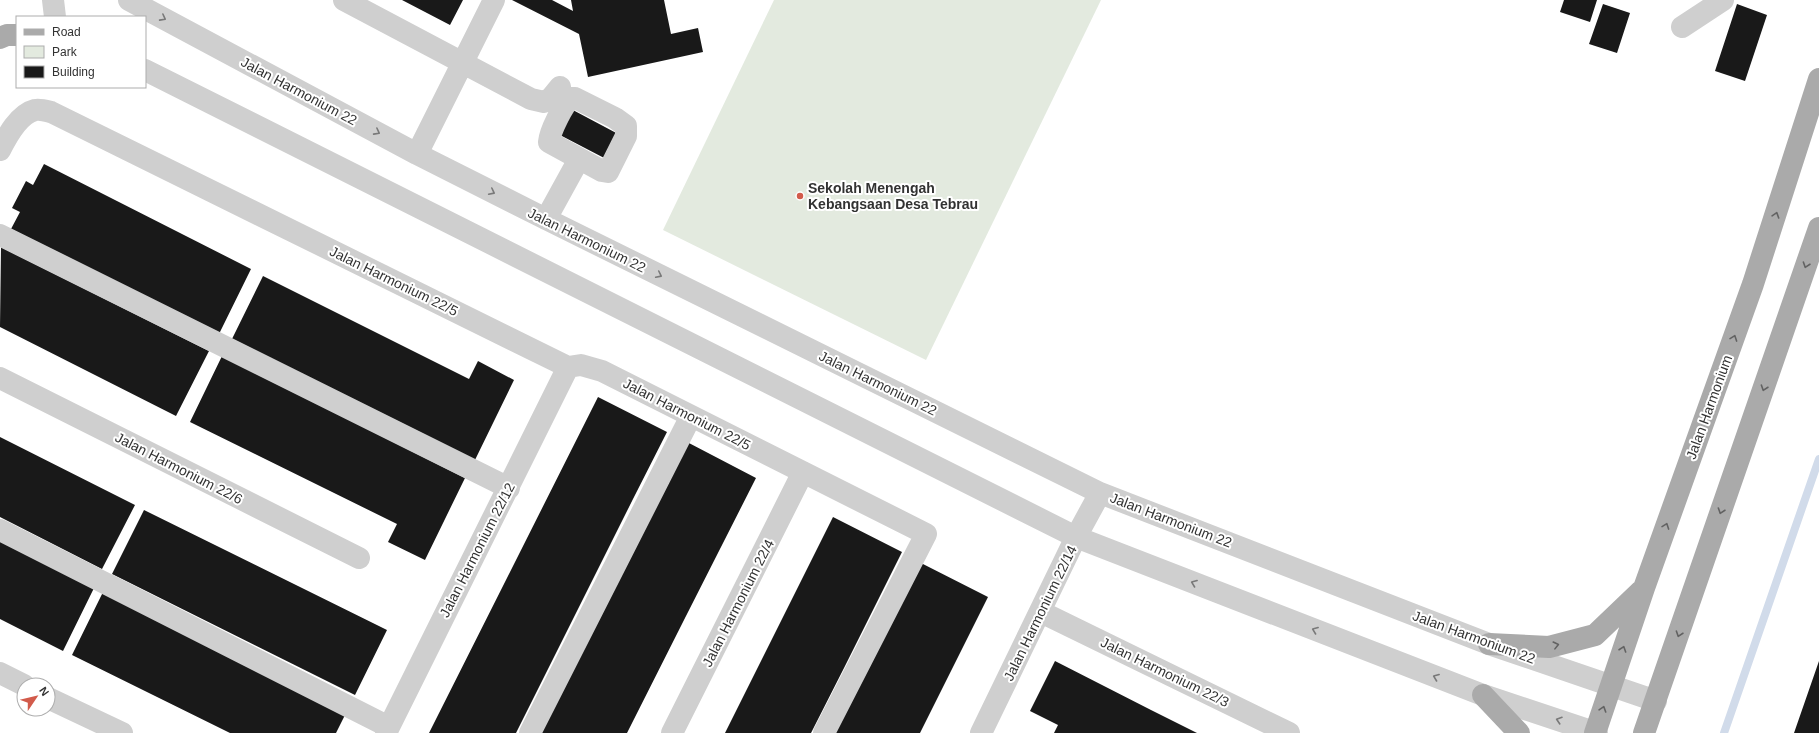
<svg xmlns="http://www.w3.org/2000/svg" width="1819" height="733" font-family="Helvetica,sans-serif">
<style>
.green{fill:#e3eadf}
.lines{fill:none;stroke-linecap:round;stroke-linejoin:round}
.stream{stroke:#d1dbea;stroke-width:8}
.building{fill:#191919}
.minor{stroke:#cfcfcf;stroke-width:22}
.major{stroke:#aaa;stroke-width:22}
.oneway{stroke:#797979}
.oneway2{stroke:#626262}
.poi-dot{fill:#d25b4b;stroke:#fff;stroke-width:1.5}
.labels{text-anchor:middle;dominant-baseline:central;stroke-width:4;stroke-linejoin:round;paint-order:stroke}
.street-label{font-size:14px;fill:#323232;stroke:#fff}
.poi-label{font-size:14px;font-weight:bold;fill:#323232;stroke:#fff;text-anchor:start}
</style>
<rect width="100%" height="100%" fill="#fff"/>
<path class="green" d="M 774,0 L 1101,0 L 926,360 L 663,230 Z"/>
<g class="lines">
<path class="stream" d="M 1724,733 L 1819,459"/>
</g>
<path class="building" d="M 402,0 L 463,0 L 450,25 Z
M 512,0 L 552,0 L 573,11 L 571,0 L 664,0 L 671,34 L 698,28 L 703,52 L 588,77 L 579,34 Z
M 1564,0 L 1597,0 L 1590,22 L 1560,12 Z
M 1603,4 L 1630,13 L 1617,53 L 1589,44 Z
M 1737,4 L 1767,15 L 1745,81 L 1715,71 Z
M 571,109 L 620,135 L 608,160 L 558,134 Z
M 44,164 L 251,269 L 219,334 L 11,229 L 20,212 L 12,208 L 26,181 L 33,185 Z
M 1,247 L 209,351 L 176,416 L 0,327 Z
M 263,276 L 469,379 L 478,361 L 514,380 L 474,462 L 231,341 Z
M 222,356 L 465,478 L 425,560 L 388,542 L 397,524 L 190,422 Z
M 598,397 L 667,432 L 633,499 L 516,733 L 429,733 Z
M 0,437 L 135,505 L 102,569 L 0,517 Z
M 687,442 L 756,478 L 685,618 L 627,733 L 541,733 Z
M 144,510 L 387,630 L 355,695 L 112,574 Z
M 833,517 L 902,552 L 844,668 L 811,733 L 725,733 Z
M 0,538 L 95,586 L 63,651 L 0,619 Z
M 919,562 L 988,597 L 920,733 L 833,733 Z
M 104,590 L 347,711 L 336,733 L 230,733 L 72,655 Z
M 1055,661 L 1151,710 L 1197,733 L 1054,733 L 1058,725 L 1030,711 Z
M 1819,661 L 1819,733 L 1794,733 Z"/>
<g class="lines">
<path class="minor" d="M 53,0 L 55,17
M 129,0 L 417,154 L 546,219 L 1100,493 L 1489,644 L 1656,701
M 344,0 L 531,99 L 544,102 L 551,98 L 560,87
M 1682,27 L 1723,0
M 145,70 L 1076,537 L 1483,695 L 1597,733
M 571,98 L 575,98 L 615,118 L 626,126 L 626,136 L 608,172 L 602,171 L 549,142 C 550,131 563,105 571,98 Z
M 0,150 C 7,136 19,114 35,110 C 40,109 47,111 51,112 L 568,367 L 581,365 L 602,371 L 926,534 L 824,733
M 417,154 L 494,0
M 546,219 L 579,159
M 0,235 L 509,488
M 0,378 L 359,558
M 0,530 L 389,727
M 1041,612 L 1289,733
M 0,673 L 24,685
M 48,698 L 122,733
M 386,733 L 568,367
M 530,733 L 691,416
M 672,733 L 803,472
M 981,733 L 1076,537 L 1100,493"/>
<path class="major" d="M 0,38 L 7,35 L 17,35
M 1489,644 L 1549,647 L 1595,635 L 1641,591
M 1483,695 L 1519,733
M 1595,733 L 1644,588 L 1753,284 L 1819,79
M 1644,733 L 1819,228"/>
</g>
<defs><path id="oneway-chevron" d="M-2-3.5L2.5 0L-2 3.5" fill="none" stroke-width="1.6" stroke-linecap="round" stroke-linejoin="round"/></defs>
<g class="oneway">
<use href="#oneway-chevron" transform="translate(163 18) rotate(28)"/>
<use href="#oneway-chevron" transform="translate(377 132) rotate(28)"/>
<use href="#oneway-chevron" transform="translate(492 192) rotate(27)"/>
<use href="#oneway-chevron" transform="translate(659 275) rotate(26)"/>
<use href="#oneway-chevron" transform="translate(1194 583) rotate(-159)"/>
<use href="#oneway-chevron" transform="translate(1315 630) rotate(-159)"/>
<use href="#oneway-chevron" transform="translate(1436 677) rotate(-159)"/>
<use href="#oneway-chevron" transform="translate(1559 720) rotate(-162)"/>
</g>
<g class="oneway2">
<use href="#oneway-chevron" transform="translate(1776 215) rotate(-72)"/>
<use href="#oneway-chevron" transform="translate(1806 265) rotate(109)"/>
<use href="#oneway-chevron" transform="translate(1734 338) rotate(-70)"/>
<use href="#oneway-chevron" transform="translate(1764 388) rotate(109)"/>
<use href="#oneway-chevron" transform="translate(1721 511) rotate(109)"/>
<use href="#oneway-chevron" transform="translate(1666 526) rotate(-70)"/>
<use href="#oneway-chevron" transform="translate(1679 634) rotate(109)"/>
<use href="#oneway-chevron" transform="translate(1556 645) rotate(-14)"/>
<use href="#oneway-chevron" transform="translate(1623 649) rotate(-71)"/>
<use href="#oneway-chevron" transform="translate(1603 709) rotate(-72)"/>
</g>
<circle class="poi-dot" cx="800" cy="196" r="4"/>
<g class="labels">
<g class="street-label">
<text transform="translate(299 91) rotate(28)">Jalan Harmonium 22</text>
<text transform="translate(587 240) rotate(26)">Jalan Harmonium 22</text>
<text transform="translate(394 281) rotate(26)">Jalan Harmonium 22/5</text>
<text transform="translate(878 383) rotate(26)">Jalan Harmonium 22</text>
<text transform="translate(1709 407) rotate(-70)">Jalan Harmonium</text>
<text transform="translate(687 414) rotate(27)">Jalan Harmonium 22/5</text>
<text transform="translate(179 468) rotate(27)">Jalan Harmonium 22/6</text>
<text transform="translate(1171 520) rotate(21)">Jalan Harmonium 22</text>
<text transform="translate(477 550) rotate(-63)">Jalan Harmonium 22/12</text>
<text transform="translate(738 603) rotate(-63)">Jalan Harmonium 22/4</text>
<text transform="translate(1040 613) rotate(-64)">Jalan Harmonium 22/14</text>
<text transform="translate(1474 637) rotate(20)">Jalan Harmonium 22</text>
<text transform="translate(1165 672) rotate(26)">Jalan Harmonium 22/3</text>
</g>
<g class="poi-label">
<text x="808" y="188">Sekolah Menengah<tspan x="808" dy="16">Kebangsaan Desa Tebrau</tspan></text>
</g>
</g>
<rect x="16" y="16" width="130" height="72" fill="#ffffff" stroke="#adadad"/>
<rect x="24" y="29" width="20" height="6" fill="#aaaaaa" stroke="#adadad"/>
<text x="52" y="36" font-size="12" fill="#323232">Road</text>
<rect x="24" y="46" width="20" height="12" fill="#e3eadf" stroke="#adadad"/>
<text x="52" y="56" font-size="12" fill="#323232">Park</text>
<rect x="24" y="66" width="20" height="12" fill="#191919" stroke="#adadad"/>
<text x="52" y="76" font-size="12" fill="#323232">Building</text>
<g transform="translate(36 697) rotate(55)"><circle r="19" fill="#ffffff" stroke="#adadad"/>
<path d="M0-3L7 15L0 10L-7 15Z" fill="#d25b4b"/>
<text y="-6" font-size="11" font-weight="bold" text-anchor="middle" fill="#323232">N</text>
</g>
</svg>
